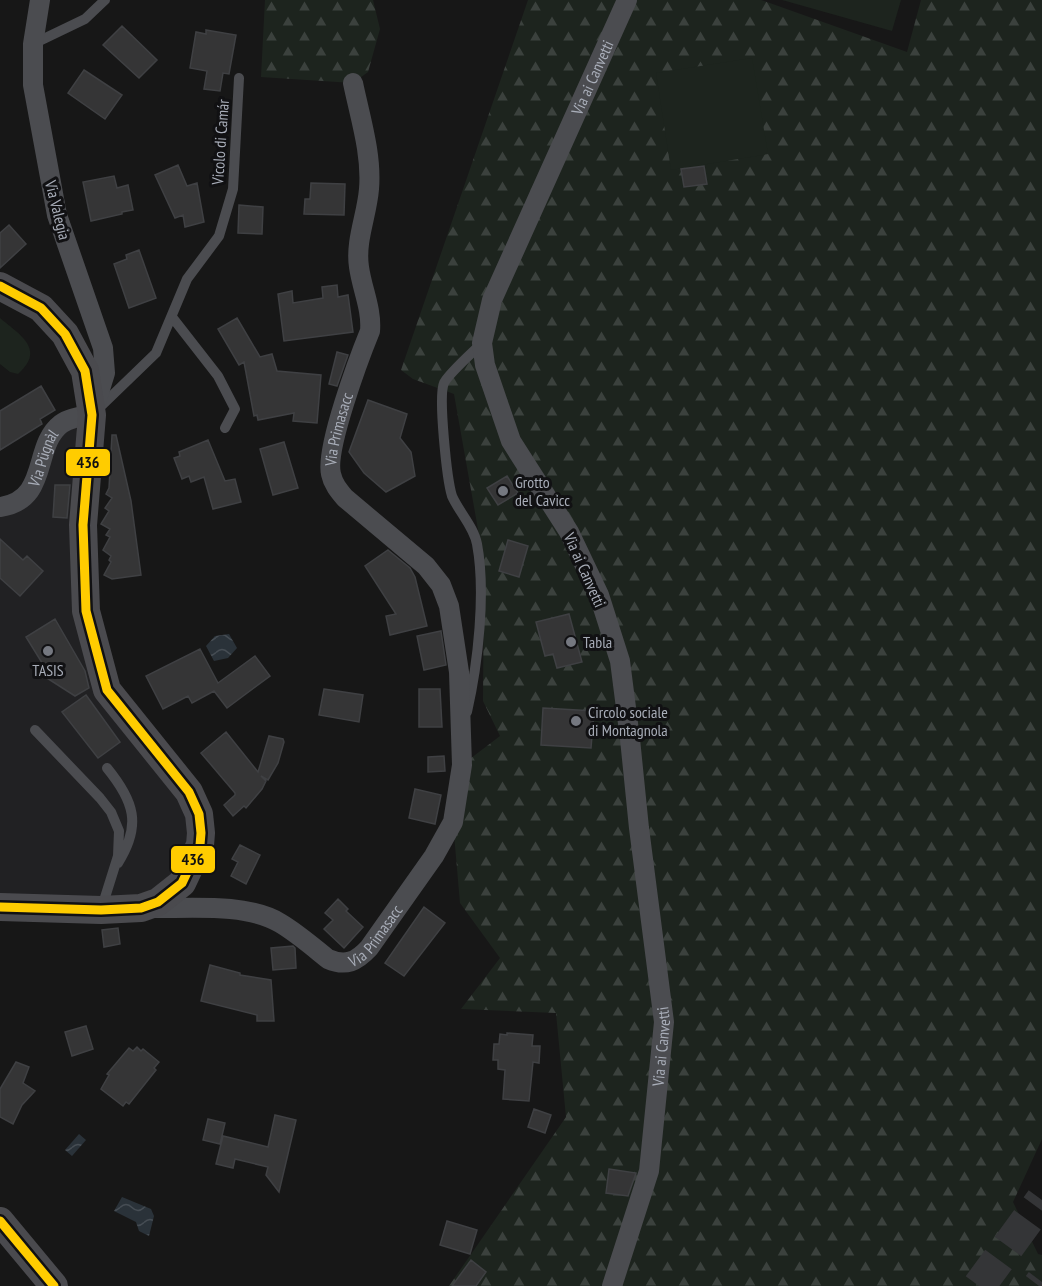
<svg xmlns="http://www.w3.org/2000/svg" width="1042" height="1286" font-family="'PT Sans Narrow',sans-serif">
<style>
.built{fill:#212123}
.forest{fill:url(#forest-firs)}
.park{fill:#1d241e}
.water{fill:url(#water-waves)}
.building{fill:#353536;stroke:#3f4043;stroke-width:1.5}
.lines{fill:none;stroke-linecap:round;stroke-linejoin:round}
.highway-tunnel{stroke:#343537;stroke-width:33;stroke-dasharray:33 16;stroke-linecap:butt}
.lane{stroke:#4b4c50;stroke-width:10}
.street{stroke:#4b4c50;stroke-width:20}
.secondary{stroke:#4a4a4e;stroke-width:28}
.bus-1-casing{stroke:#111113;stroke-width:14}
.bus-1{stroke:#fc0;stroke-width:9}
.poi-dot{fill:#757880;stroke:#111113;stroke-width:2}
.labels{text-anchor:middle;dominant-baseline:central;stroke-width:6;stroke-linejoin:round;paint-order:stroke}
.street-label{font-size:16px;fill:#a8adb8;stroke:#111113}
.poi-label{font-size:16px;fill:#a8adb8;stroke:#111113;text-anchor:start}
.line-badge{stroke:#111113;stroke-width:2}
.pale-badge-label{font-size:16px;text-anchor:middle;font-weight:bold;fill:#111}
</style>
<defs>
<pattern id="forest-firs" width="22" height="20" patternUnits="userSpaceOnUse" patternTransform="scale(1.5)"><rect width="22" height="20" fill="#1d241e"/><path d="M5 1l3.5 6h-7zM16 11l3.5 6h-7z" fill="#3b413d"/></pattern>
<pattern id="water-waves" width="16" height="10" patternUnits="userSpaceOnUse" patternTransform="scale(1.5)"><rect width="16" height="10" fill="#2a3239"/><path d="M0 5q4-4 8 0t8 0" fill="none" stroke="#464d54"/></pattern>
</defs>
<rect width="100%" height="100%" fill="#171717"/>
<path class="built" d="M 76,417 L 83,525 L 107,690 L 199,814 L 158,902 L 0,907 L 0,507 L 6,506 L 44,453 Z"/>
<path class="forest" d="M 265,0 L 373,0 L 380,29 L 368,72 L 353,83 L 261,77 Z
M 528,0 L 761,0 L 907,52 L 921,0 L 1042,0 L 1042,1139 L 1013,1202 L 1038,1254 L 1042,1255 L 1042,1286 L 449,1286 L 566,1117 L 556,1013 L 461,1009 L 500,958 L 460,903 L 453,822 L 462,765 L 500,736 L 483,701 L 484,563 L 454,394 L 413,379 L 401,370 Z"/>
<path class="park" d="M 782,0 L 901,0 L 892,31 Z
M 752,58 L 768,154 L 671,170 L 656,73 Z
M 0,318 C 20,335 46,349 18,374 L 10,372 L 0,364 Z"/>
<path class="water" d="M 229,634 L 237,648 L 228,658 L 214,661 L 206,646 L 215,636 Z
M 79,1134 L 86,1140 L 72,1156 L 65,1150 Z
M 122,1197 L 151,1209 L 154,1216 L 149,1236 L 139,1231 L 136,1222 L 114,1211 Z"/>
<path class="building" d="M 122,26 L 157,60 L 139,78 L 103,45 Z
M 206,30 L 236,35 L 229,74 L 223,73 L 220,91 L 204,89 L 207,71 L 190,68 L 196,32 L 206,34 Z
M 84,70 L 122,95 L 105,119 L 68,93 Z
M 178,165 L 187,186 L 197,183 L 204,222 L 185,227 L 183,215 L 175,218 L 155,175 Z
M 704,166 L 707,184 L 684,187 L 681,169 Z
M 114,176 L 117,188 L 128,185 L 133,210 L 122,212 L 122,214 L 91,221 L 83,182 Z
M 311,183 L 345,184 L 344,215 L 304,214 L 305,199 L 310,199 Z
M 239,205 L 263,207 L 262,234 L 238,233 Z
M 9,225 L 26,244 L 0,268 L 0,233 Z
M 139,250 L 156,298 L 129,308 L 114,264 L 127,259 L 126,255 Z
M 337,285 L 338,297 L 348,295 L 353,332 L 284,341 L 278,294 L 292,291 L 293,303 L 323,298 L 322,287 Z
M 237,318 L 260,357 L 272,354 L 277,371 L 321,375 L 317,423 L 293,421 L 294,413 L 258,420 L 257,415 L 254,416 L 244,362 L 239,365 L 218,329 Z
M 337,352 L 348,355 L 337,386 L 329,384 Z
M 41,386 L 55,410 L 40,419 L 42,424 L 0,450 L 0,411 Z
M 368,400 L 407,414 L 400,438 L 411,452 L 415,476 L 386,492 L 364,473 L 349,452 Z
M 112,435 L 116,435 L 131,501 L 141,575 L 112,579 L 104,575 L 111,562 L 109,560 L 111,556 L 103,550 L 110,537 L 106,535 L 110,529 L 101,524 L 109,511 L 105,508 L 112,498 L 106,494 L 109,488 Z
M 208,440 L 225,481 L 235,479 L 241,502 L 213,509 L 204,477 L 191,482 L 189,476 L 182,479 L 174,458 L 180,456 L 179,452 Z
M 284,442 L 298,488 L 273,495 L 260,449 Z
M 507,476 L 518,493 L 498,505 L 487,488 Z
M 55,485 L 70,485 L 67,518 L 53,517 Z
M 0,539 L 23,560 L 27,556 L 43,571 L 20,596 L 0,578 Z
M 508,540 L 528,546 L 519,577 L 499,571 Z
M 388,550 L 410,568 L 415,577 L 427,626 L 390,635 L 386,616 L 396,614 L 365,566 Z
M 569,614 L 582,662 L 557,668 L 553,654 L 545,656 L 536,622 Z
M 55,619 L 85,671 L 89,688 L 75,696 L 39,673 L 44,666 L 26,637 Z
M 441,631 L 446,665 L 424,670 L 417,636 Z
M 200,649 L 218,683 L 255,656 L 270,676 L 227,708 L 214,691 L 192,703 L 188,696 L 163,709 L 146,676 Z
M 324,689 L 363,695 L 359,722 L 319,715 Z
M 419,689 L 440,689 L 442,727 L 419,727 Z
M 86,695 L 120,742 L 98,758 L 62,712 Z
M 543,708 L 594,711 L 591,748 L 541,745 Z
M 226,732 L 258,772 L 269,736 L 283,739 L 284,742 L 278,763 L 268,780 L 261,776 L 266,781 L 262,789 L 246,808 L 244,806 L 233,816 L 224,805 L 235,795 L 235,793 L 201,753 Z
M 444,756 L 445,771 L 428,772 L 428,757 Z
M 415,789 L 441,795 L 435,824 L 409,818 Z
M 240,845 L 260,855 L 246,884 L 231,876 L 238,862 L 232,859 Z
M 338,899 L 348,909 L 346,911 L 363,927 L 344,948 L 324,929 L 333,920 L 325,913 Z
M 424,907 L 445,923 L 404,976 L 385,963 Z
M 118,928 L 120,944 L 104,947 L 102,930 Z
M 293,946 L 295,948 L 296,968 L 273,970 L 271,948 Z
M 210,965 L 240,973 L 240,975 L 271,980 L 274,1021 L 257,1021 L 257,1015 L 201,1001 Z
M 86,1026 L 93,1049 L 72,1056 L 65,1032 Z
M 507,1033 L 533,1035 L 532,1046 L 540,1046 L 539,1063 L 533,1062 L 529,1101 L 503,1099 L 505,1070 L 498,1069 L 498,1060 L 493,1060 L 494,1044 L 499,1044 L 500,1034 L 507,1035 Z
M 137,1047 L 141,1051 L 143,1049 L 159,1062 L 154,1068 L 156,1070 L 129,1104 L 126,1102 L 123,1106 L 101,1089 L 109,1075 L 107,1074 L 129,1048 L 133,1051 Z
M 16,1062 L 29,1067 L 23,1083 L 35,1091 L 22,1105 L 13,1124 L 0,1117 L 0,1089 Z
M 534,1109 L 551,1115 L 545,1133 L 528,1127 Z
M 275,1115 L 296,1120 L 279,1192 L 266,1175 L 268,1167 L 235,1159 L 233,1168 L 216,1164 L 223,1136 L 268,1147 Z
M 208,1119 L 225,1123 L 220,1144 L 203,1140 Z
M 609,1169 L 636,1173 L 628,1196 L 606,1193 Z
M 447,1221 L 477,1230 L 470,1254 L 440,1245 Z
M 471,1260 L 486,1272 L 476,1286 L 452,1286 Z"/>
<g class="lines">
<path class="highway-tunnel" d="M 979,1286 L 1042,1200
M 1039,1286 L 1042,1282"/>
<path class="lane" d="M 33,44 L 85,19 L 105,0
M 172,317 L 218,376 L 235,409 L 225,428
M 97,410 L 156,353 L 187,279 L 219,236 L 233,189 L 239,78
M 467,712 C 478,664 486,592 477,544 C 474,527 459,512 452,496 C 447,480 438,396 444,383 C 449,373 473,352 482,343
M 35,730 L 100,798 L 111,812 L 119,831 L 118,856 L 102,907
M 107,768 C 134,801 142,825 118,863"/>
<g class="street">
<path id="s1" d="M 0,507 C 50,500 32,446 61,424 C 69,418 82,416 92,415 L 105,373 L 103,348 L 57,215 L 33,85 L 33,44 L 40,0"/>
<path id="s2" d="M 146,908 C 186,909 245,902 280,923 C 297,933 313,947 328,959 C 346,967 357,961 369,948 L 434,856 L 453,822 L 462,765 L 459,672 L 449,606 L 441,585 L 426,566 L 345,498 C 339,491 333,484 331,474 C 325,449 359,358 370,331 C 372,309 362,289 359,267 C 355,241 367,215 369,189 C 372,154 360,117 353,83"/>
<path id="s3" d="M 612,1286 L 649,1171 L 664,1022 L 639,828 L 630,739 L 620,661 L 599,595 L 569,532 L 511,441 L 485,365 L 482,343 L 492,300 L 627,0"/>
</g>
<path class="secondary" d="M 0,286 L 41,308 L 65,334 L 85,371 L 92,415 L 83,525 L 86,611 L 107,690 L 189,792 L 199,814 L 201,833 L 200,845 L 182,883 L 158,902 L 141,908 L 101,910 L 0,907
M 0,1221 L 54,1286"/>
<g class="bus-1-casing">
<path id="bus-1" d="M 0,286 L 41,308 L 65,334 L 85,371 L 92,415 L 83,525 L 86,611 L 107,690 L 189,792 L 199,814 L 201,833 L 200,845 L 182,883 L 158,902 L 141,908 L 101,910 L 0,907
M 0,1221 L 54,1286"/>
</g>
<use href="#bus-1" class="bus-1"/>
</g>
<g class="poi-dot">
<circle cx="503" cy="491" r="6"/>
<circle cx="571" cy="642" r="6"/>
<circle cx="48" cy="651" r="6"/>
<circle cx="576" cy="721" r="6"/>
</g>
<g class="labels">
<g class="street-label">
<text stroke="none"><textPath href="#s3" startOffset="1272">Via ai Canvetti</textPath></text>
<text transform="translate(220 142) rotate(-86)">Vicolo di Camár</text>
<text transform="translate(58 210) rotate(76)">Via Valegia</text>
<text stroke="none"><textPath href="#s2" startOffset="838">Via Primasacc</textPath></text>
<text stroke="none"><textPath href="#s1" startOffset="70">Via Pügnàl</textPath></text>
<text transform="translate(585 570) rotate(66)">Via ai Canvetti</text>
<text stroke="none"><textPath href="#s2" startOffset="256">Via Primasacc</textPath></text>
<text stroke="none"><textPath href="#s3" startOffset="246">Via ai Canvetti</textPath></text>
</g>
<g class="poi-label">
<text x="515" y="482">Grotto<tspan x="515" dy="18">del Cavicc</tspan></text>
<text x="583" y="642">Tabla</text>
<text x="48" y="670" text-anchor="middle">TASIS</text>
<text x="588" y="712">Circolo sociale<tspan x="588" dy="18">di Montagnola</tspan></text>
</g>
</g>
<g class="line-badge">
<rect x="65" y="448" width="46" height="29" rx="6" fill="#fc0"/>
<rect x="170" y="845" width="46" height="29" rx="6" fill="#fc0"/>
</g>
<g class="pale-badge-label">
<text x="88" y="468">436</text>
<text x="193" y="865">436</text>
</g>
</svg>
